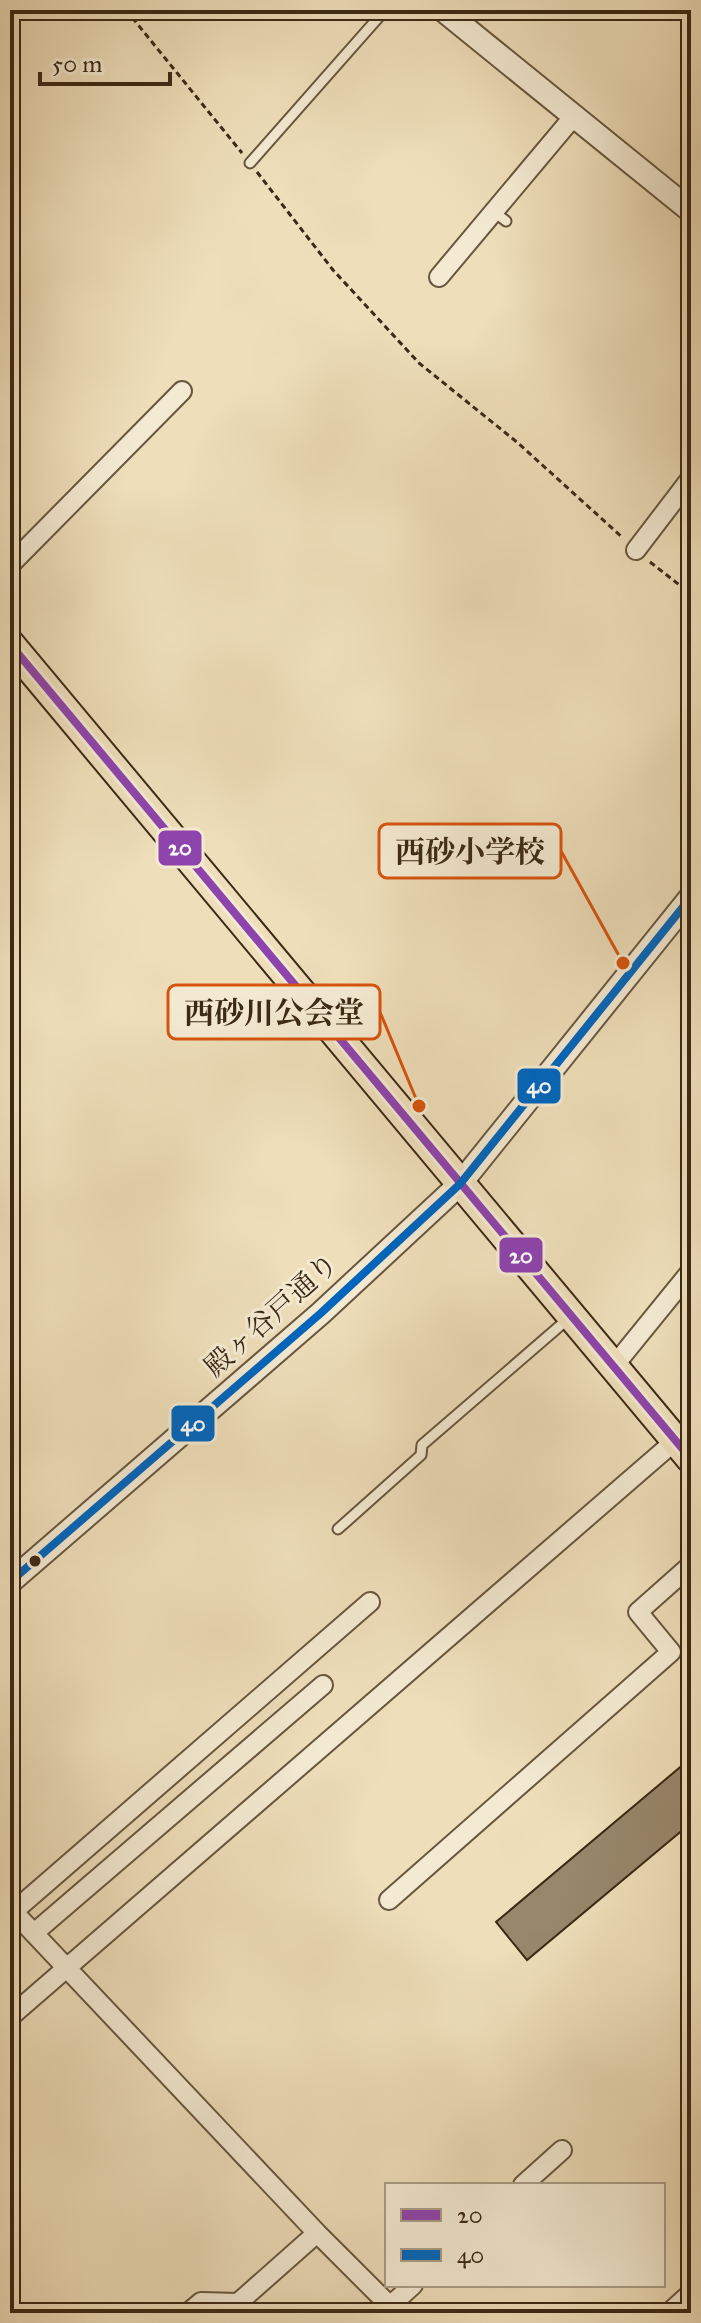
<svg xmlns="http://www.w3.org/2000/svg" width="701" height="2323" font-family="'IM FELL Great Primer','Noto Serif JP',serif">
<style>
.building{fill:#98876b;stroke:#3b2915;stroke-width:2}
.lines{fill:none;stroke-linecap:round;stroke-linejoin:round}
.service-casing{stroke:#68563e;stroke-width:13}
.minor-casing{stroke:#68563e;stroke-width:22}
.tertiary-casing{stroke:#68563e;stroke-width:26}
.primary-casing{stroke:#3b2915;stroke-width:32}
.path{stroke:#3b2915;stroke-width:3;stroke-dasharray:6 4;stroke-linecap:butt}
.service{stroke:#f4ead2;stroke-width:9}
.minor{stroke:#f4ead2;stroke-width:18}
.tertiary{stroke:#f4ead2;stroke-width:22}
.primary{stroke:#eedeba;stroke-width:28}
.bus-1-casing{stroke:#f4ead2;stroke-width:14}
.bus-2-casing{stroke:#f4ead2;stroke-width:14}
.bus-1{stroke:#8e44ad;stroke-width:8}
.bus-2{stroke:#0065bd;stroke-width:8}
.bus-dot{fill:#3b2915;stroke:#f4ead2;stroke-width:3}
.labels{text-anchor:middle;dominant-baseline:central;stroke-width:6;stroke-linejoin:round;paint-order:stroke}
.street-label{font-size:28px;fill:#3b2915;stroke:#f4ead2}
.leader{fill:none;stroke:#d7540d;stroke-width:3}
.callout-dot{fill:#d7540d;stroke:#f4ead2;stroke-width:3}
.callout{fill:#f4ead2;stroke:#d7540d;stroke-width:3}
.callout-label{font-size:30px;text-anchor:middle;font-weight:bold;fill:#3b2915}
.line-badge{stroke:#f4ead2;stroke-width:3}
.badge-label{font-size:22px;text-anchor:middle;font-weight:bold;fill:#fff}
</style>
<rect width="100%" height="100%" fill="#eedeba"/>
<filter id="stains"><feTurbulence type="fractalNoise" baseFrequency=".0025" numOctaves="4"/><feColorMatrix values="0 0 0 0 .2 0 0 0 0 .09 0 0 0 0 .02 0 0 0 .5 -.17"/></filter>
<radialGradient id="worn" r=".72"><stop offset=".6" stop-color="#630" stop-opacity="0"/><stop offset="1" stop-color="#630" stop-opacity=".3"/></radialGradient>
<path class="building" d="M 691,1758 L 691,1823 L 527,1960 L 496,1922 Z"/>
<g class="lines">
<g class="service-casing">
<path id="service" d="M 250,163 L 385,10
M 493,211 L 506,221
M 338,1529 L 421,1455 L 422,1445 L 569,1318"/>
</g>
<g class="minor-casing">
<path id="minor" d="M 439,277 L 574,116
M 636,550 L 691,478
M 10,565 L 182,391
M 613,1367 L 691,1271
M 389,1900 L 671,1652 L 638,1612 L 691,1565
M 10,1908 L 317,2233 L 397,2313
M 13,1912 L 370,1602
M 34,1933 L 323,1685
M 10,2017 L 675,1441
M 523,2185 L 562,2150
M 390,2306 L 413,2285
M 188,2313 L 201,2302 L 238,2303 L 317,2233
M 669,2313 L 691,2293"/>
</g>
<g class="tertiary-casing">
<path id="tertiary" d="M 443,10 L 691,211
M 10,1582 L 321,1313 L 460,1184 L 691,897"/>
</g>
<g class="primary-casing">
<path id="primary" d="M 10,644 L 691,1459"/>
</g>
<path class="path" d="M 126,10 L 242,153
M 257,172 L 333,270 L 419,363 L 518,443 L 623,538
M 650,562 L 691,594"/>
<use href="#service" class="service"/>
<use href="#minor" class="minor"/>
<use href="#tertiary" class="tertiary"/>
<use href="#primary" class="primary"/>
<g class="bus-1-casing">
<path id="bus-1" d="M 10,644 L 691,1459"/>
</g>
<g class="bus-2-casing">
<path id="bus-2" d="M 10,1582 L 321,1313 L 460,1184 L 691,897"/>
</g>
<use href="#bus-1" class="bus-1"/>
<use href="#bus-2" class="bus-2"/>
</g>
<circle class="bus-dot" cx="35" cy="1561" r="7"/>
<g class="labels">
<g class="street-label">
<text transform="translate(271 1315) rotate(-42)">殿ヶ谷戸通り</text>
</g>
</g>
<path class="leader" d="M623 963L561 851M419 1106L380 1012"/>
<g class="callout-dot">
<circle cx="623" cy="963" r="8"/>
<circle cx="419" cy="1106" r="8"/>
</g>
<g class="callout">
<rect x="379" y="824" width="182" height="54" rx="8"/>
<rect x="168" y="985" width="212" height="54" rx="8"/>
</g>
<g class="callout-label">
<text x="470" y="862">西砂小学校</text>
<text x="274" y="1023">西砂川公会堂</text>
</g>
<g class="line-badge">
<rect x="157" y="829" width="46" height="38" rx="8" fill="#8e44ad"/>
<rect x="516" y="1067" width="46" height="38" rx="8" fill="#0065bd"/>
<rect x="498" y="1236" width="46" height="38" rx="8" fill="#8e44ad"/>
<rect x="170" y="1404" width="46" height="39" rx="8" fill="#0065bd"/>
</g>
<g class="badge-label">
<text x="180" y="855">20</text>
<text x="539" y="1093">40</text>
<text x="521" y="1263">20</text>
<text x="193" y="1431">40</text>
</g>
<rect width="701" height="2323" fill="none" stroke="#eedeba" stroke-width="40"/>
<rect x="12" y="12" width="677" height="2299" fill="none" stroke="#3b2915" stroke-width="4"/>
<rect x="20" y="20" width="661" height="2283" fill="none" stroke="#3b2915" stroke-width="2"/>
<rect x="385" y="2183" width="280" height="104" fill="#f4ead2" stroke="#aa9d86" stroke-width="2"/>
<rect x="401" y="2209" width="40" height="12" fill="#8e44ad" stroke="#aa9d86" stroke-width="2"/>
<text x="457" y="2223" font-size="24" fill="#3b2915">20</text>
<rect x="401" y="2249" width="40" height="12" fill="#0065bd" stroke="#aa9d86" stroke-width="2"/>
<text x="457" y="2263" font-size="24" fill="#3b2915">40</text>
<path d="M40 72v12h130v-12" fill="none" stroke="#3b2915" stroke-width="4"/>
<text x="52" y="72" font-size="24" fill="#3b2915" stroke="#f4ead2" stroke-width="6" paint-order="stroke">50 m</text>
<rect width="100%" height="100%" filter="url(#stains)"/>
<rect width="100%" height="100%" fill="url(#worn)"/>
</svg>
